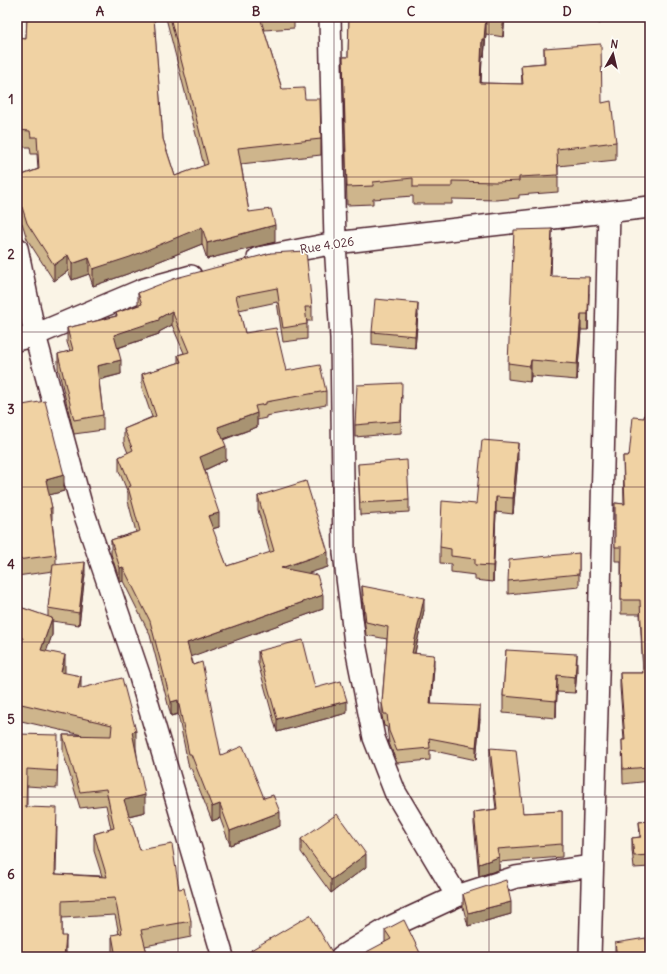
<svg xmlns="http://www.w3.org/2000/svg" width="667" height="974" font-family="Delius,sans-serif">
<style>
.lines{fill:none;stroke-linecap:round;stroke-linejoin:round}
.street-casing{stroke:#4a1f2b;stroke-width:24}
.street{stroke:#fdfcf7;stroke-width:21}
.wall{fill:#ceb58c;stroke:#4a1f2b;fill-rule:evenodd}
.shaded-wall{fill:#a89372;stroke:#4a1f2b}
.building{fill:#f0d2a3;stroke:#4a1f2b}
.grid{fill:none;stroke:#4a1f2b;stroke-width:1;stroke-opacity:0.55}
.labels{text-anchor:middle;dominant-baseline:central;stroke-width:3;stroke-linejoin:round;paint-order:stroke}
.street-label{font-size:12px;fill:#4a1f2b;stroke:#fdfcf7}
.neatline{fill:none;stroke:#4a1f2b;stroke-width:1.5}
.grid-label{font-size:13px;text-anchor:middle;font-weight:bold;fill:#4a1f2b}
</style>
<rect width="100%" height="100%" fill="#faf4e6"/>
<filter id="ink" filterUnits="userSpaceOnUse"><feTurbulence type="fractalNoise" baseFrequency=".025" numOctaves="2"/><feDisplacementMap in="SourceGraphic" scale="8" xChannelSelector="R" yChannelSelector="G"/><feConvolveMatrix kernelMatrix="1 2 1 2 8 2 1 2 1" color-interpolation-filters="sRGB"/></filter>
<g filter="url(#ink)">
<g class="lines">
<g class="street-casing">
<path id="street" d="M 330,17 L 335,243 L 341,338 L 344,553 L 355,643 L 374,738 L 395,792 L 457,896
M 17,248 L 35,335 L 81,504 L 140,677 L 223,957
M 258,258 L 335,243 L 650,207
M 17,340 L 35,335 L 144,289 L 191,276
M 341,957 L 390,927 L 457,896 L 516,877 L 592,866
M 590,957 L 598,676 L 609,212"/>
</g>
<use href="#street" class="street"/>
</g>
<path class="wall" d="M 27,17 L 294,17 L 294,28 L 264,30 L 282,89 L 305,99 L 321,139 L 321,155 L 241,164 L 249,212 L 275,242 L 207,259 L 202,244 L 130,273 L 93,286 L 89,274 L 72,280 L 68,271 L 54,281 L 27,239 L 22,223 L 17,223 L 17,177 L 38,169 L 37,154 L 31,154 L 30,147 L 17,147 L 17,38 L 26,39 ZM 166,18 L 204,166 L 175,176 L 163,139 L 154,20 Z
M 349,17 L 505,17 L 503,37 L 486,34 L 484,57 L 482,57 L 481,83 L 522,84 L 521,65 L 544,63 L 544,48 L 602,103 L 616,142 L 616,160 L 558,166 L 558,192 L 519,195 L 519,198 L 496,200 L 452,199 L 452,204 L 413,204 L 413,196 L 373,199 L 373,204 L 347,205 L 343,57 L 348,57 Z
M 588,17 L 600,17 L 600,24 Z
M 552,244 L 551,276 L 589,293 L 588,330 L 581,330 L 577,380 L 531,376 L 530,382 L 508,379 L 508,363 Z
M 271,253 L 312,307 L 312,321 L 307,321 L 307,339 L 283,342 L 277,302 L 239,310 L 245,333 L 286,371 L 326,391 L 326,405 L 266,416 L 266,418 L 257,420 L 257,427 L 223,440 L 226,460 L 205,470 L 219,527 L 212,529 L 227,566 L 270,553 L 258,510 L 258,496 L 328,567 L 308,573 L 323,609 L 191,656 L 221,755 L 264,798 L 280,826 L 230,845 L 220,818 L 212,821 L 191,768 L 189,768 L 178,714 L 171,716 L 150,635 L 123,581 L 120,582 L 111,554 L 111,540 L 136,532 L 128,501 L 128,493 L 119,471 L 119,457 L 128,453 L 124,443 L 124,429 L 152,417 L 142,388 L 142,374 L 178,363 L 178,355 L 184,353 L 172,325 L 159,332 L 159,334 L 118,348 L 121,374 L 99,380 L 103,415 L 103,430 L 74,434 L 58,368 L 58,354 L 70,351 L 67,342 L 67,328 L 116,316 L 116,313 L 138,305 L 138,293 Z
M 418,315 L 415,348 L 372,344 L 372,332 Z
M 650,391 L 650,781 L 623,784 L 622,740 L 624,740 L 620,687 L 620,673 L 643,673 L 640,614 L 621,614 L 621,561 L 615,561 L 615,503 L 624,504 L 623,456 L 629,456 L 644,418 Z
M 402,395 L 401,433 L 355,437 L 355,425 Z
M 17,406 L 64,491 L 49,495 L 52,508 L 52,521 L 56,555 L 56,565 L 85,574 L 79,625 L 52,621 L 52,635 L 46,651 L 65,673 L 81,688 L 136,748 L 145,812 L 129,816 L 140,850 L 179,889 L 191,921 L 191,937 L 145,946 L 148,957 L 113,957 L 112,952 L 112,935 L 119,934 L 115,915 L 62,918 L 62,936 L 66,953 L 17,957 L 17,734 L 58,751 L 57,788 L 27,786 L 27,807 L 57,825 L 56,874 L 102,876 L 94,851 L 94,834 L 111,829 L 106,805 L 80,808 L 63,752 L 63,735 L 82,735 L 17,720 L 17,662 L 19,654 L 17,653 L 17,606 L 48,617 L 48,608 L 53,571 L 17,576 Z
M 518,459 L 513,514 L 496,512 L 493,582 L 475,580 L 475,575 L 451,572 L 451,564 L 440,563 L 440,547 L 476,504 Z
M 358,464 L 409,500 L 409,512 L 360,515 Z
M 579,553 L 579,587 L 508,594 L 508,581 Z
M 362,586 L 424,610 L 415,653 L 434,667 L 431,704 L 480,719 L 476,760 L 430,750 L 430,760 L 397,763 L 389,743 L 387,727 L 384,726 L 382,716 L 382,703 L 387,639 L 366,635 L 362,598 Z
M 506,650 L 577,671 L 575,693 L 557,692 L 556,718 L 503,713 L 503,696 Z
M 258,651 L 315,688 L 347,713 L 277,732 L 258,663 Z
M 490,748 L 523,813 L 562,811 L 562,857 L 499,862 L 499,870 L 479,876 L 474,824 L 474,812 L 496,809 L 490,761 Z
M 650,821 L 650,871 L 650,867 L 634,868 L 632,850 L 632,838 L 640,837 L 639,822 Z
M 301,839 L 366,867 L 331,893 L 301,852 Z
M 463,894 L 511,914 L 468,926 L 463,907 Z
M 385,930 L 422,957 L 385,942 Z
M 615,943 L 649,957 L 615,957 Z
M 251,950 L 335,957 L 251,957 Z"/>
<path class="shaded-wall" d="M 486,17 L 486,34 L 484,57 L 484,39 Z
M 504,17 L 505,17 L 503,37 L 503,20 Z
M 482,39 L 482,57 L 480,101 L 480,83 Z
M 275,225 L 275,242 L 207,259 L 207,243 Z
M 202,227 L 202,244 L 130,273 L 93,286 L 93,269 Z
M 552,229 L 552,244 L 550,292 L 550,276 Z
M 68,255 L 68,271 L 54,281 L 54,265 Z
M 89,258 L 89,274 L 72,280 L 72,264 Z
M 589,277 L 589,293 L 588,330 L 588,314 Z
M 418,303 L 418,315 L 415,348 L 415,336 Z
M 172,311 L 172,325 L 159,332 L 159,334 L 114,349 L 114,335 L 159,318 Z
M 581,314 L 581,330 L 577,380 L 577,364 Z
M 121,360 L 121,374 L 97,380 L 97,366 Z
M 531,360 L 531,376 L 530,382 L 530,366 Z
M 257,413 L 257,427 L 218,441 L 218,427 Z
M 518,443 L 518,459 L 513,514 L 513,498 Z
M 226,446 L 226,460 L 200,472 L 200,457 Z
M 64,475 L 64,491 L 46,496 L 46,480 Z
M 496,497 L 496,512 L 493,582 L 493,566 Z
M 219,513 L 219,527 L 208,530 L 208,516 Z
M 328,552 L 328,567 L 281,582 L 281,568 Z
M 85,562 L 85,574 L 79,625 L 79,613 Z
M 123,567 L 123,581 L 120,582 L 120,568 Z
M 323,595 L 323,609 L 187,658 L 187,643 Z
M 424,598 L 424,610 L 412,666 L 412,653 Z
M 52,618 L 52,635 L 41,667 L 41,650 Z
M 577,654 L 577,671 L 575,693 L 575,677 Z
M 65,655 L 65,672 L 61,689 L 61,672 Z
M 434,655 L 434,667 L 430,716 L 430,704 Z
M 557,675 L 557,692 L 556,718 L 556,701 Z
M 81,676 L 81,693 L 78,689 Z
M 178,700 L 178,714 L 171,716 L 171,702 Z
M 347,701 L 347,713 L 277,732 L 277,719 Z
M 480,706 L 480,719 L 476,760 L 476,747 Z
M 136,731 L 136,748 L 132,749 L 132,732 Z
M 145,795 L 145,812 L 124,817 L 124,800 Z
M 220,804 L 220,818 L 212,821 L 212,807 Z
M 280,812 L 280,826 L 230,845 L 230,831 Z
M 366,854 L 366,867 L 331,893 L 331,880 Z
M 499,857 L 499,870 L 479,876 L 479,864 Z
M 511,902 L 511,914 L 468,926 L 468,913 Z
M 66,936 L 66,953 L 65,957 L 64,957 Z"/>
<path class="building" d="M 27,17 L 154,17 L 163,139 L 175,176 L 208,164 L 170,17 L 260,17 L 282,89 L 304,88 L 305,99 L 320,99 L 321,139 L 238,148 L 249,212 L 271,209 L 275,225 L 207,243 L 202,227 L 130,257 L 93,269 L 89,258 L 72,264 L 68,255 L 54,265 L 27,223 L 22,207 L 17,207 L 17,177 L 39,169 L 37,137 L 31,137 L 30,131 L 17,130 L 17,38 L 26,39 Z
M 349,17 L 504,17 L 503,20 L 486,17 L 484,39 L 482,39 L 480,83 L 523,84 L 521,65 L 545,63 L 544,48 L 601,44 L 602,103 L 611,101 L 616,142 L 557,149 L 558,175 L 519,177 L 519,181 L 496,182 L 452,181 L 452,187 L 413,187 L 413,178 L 373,182 L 373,186 L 347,187 L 343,57 L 348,57 Z
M 552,229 L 550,276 L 589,277 L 588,314 L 581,314 L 577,364 L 531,360 L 530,366 L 508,363 L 514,230 Z
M 306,251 L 312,307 L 305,307 L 307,324 L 283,328 L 277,288 L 236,296 L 245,333 L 276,328 L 286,371 L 320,365 L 326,391 L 266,402 L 266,404 L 255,406 L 257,413 L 218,427 L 226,446 L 200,457 L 219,513 L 208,516 L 227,566 L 274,551 L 258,496 L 306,481 L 328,552 L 281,568 L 317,575 L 323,595 L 187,643 L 193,665 L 202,662 L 221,755 L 243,746 L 264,798 L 273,795 L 280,812 L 230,831 L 220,804 L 212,807 L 191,754 L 189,754 L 178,700 L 171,702 L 150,621 L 123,567 L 120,568 L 111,540 L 140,531 L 128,487 L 131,486 L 119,457 L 133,450 L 124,429 L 156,416 L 142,374 L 181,362 L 178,355 L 189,352 L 172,311 L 159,318 L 159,320 L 114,335 L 121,360 L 97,366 L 103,415 L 74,420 L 58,354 L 73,350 L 67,328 L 117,316 L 116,313 L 142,304 L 138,293 L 176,278 L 271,253 Z
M 375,299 L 418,303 L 415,336 L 372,332 Z
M 402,383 L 401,421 L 355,425 L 357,385 Z
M 650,391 L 650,767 L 623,769 L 622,740 L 625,740 L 620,673 L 643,673 L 640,600 L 621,600 L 622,547 L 615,547 L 615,503 L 625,504 L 623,456 L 629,456 L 633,417 L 644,418 Z
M 45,401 L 64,475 L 46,480 L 52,508 L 50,508 L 56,555 L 17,560 L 17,406 Z
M 482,440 L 518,443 L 513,498 L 496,497 L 493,566 L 475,565 L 475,559 L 451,556 L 451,549 L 440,547 L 442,501 L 476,504 Z
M 407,460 L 409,500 L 360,503 L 358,464 Z
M 579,553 L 579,574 L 508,581 L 509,560 Z
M 85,562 L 79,613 L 48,608 L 53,565 Z
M 362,586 L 424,598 L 412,653 L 434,655 L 430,704 L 480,706 L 476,747 L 429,738 L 430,748 L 397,751 L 389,731 L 387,714 L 384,714 L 382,703 L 388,627 L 366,622 Z
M 17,606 L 52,618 L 41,650 L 65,655 L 61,672 L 81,676 L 78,689 L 122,678 L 136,731 L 132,732 L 145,795 L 124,800 L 140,850 L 172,844 L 179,889 L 184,888 L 191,921 L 141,930 L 148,957 L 116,957 L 112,935 L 122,933 L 115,898 L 62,901 L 62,936 L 66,936 L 64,957 L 17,957 L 17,734 L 58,735 L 57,771 L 27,769 L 26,807 L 57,808 L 55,874 L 107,877 L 94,834 L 114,828 L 106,789 L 80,792 L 63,735 L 111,736 L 112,725 L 17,703 L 17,662 L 23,638 L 17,636 Z
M 303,640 L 315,688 L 341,681 L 347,701 L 277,719 L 258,651 Z
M 506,650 L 577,654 L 575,677 L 557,675 L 556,701 L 503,696 Z
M 490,748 L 516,750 L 523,813 L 562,811 L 562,844 L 497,849 L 499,857 L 479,864 L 474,812 L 497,809 Z
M 337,814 L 366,854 L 331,880 L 301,839 Z
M 650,821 L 650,859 L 650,855 L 634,856 L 632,838 L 641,837 L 639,822 Z
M 506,880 L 511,902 L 468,913 L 463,894 Z
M 310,915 L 335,957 L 255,957 L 251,950 Z
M 404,920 L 422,957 L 357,957 L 391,939 L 385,930 Z
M 646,938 L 649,957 L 617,957 L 615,943 Z"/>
</g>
<path class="grid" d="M 178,17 L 178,957M 334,17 L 334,957M 489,17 L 489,957M 17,177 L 650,177M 17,332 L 650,332M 17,487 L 650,487M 17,642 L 650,642M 17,797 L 650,797"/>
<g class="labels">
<g class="street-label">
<text transform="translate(327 245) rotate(-9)">Rue 4.026</text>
</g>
</g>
<rect width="667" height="974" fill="none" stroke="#fdfcf7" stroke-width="44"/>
<g transform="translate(613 54) rotate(8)" stroke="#fdfcf7" stroke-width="3" paint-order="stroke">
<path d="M0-3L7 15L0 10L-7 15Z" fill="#4a1f2b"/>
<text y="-6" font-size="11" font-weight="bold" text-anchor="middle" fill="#4a1f2b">N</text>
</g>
<rect x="22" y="22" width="623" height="930" class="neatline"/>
<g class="grid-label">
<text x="100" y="16">A</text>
<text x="256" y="16">B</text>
<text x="411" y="16">C</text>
<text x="567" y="16">D</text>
<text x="11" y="104">1</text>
<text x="11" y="259">2</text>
<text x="11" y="414">3</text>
<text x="11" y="569">4</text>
<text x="11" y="724">5</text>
<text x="11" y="879">6</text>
</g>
</svg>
